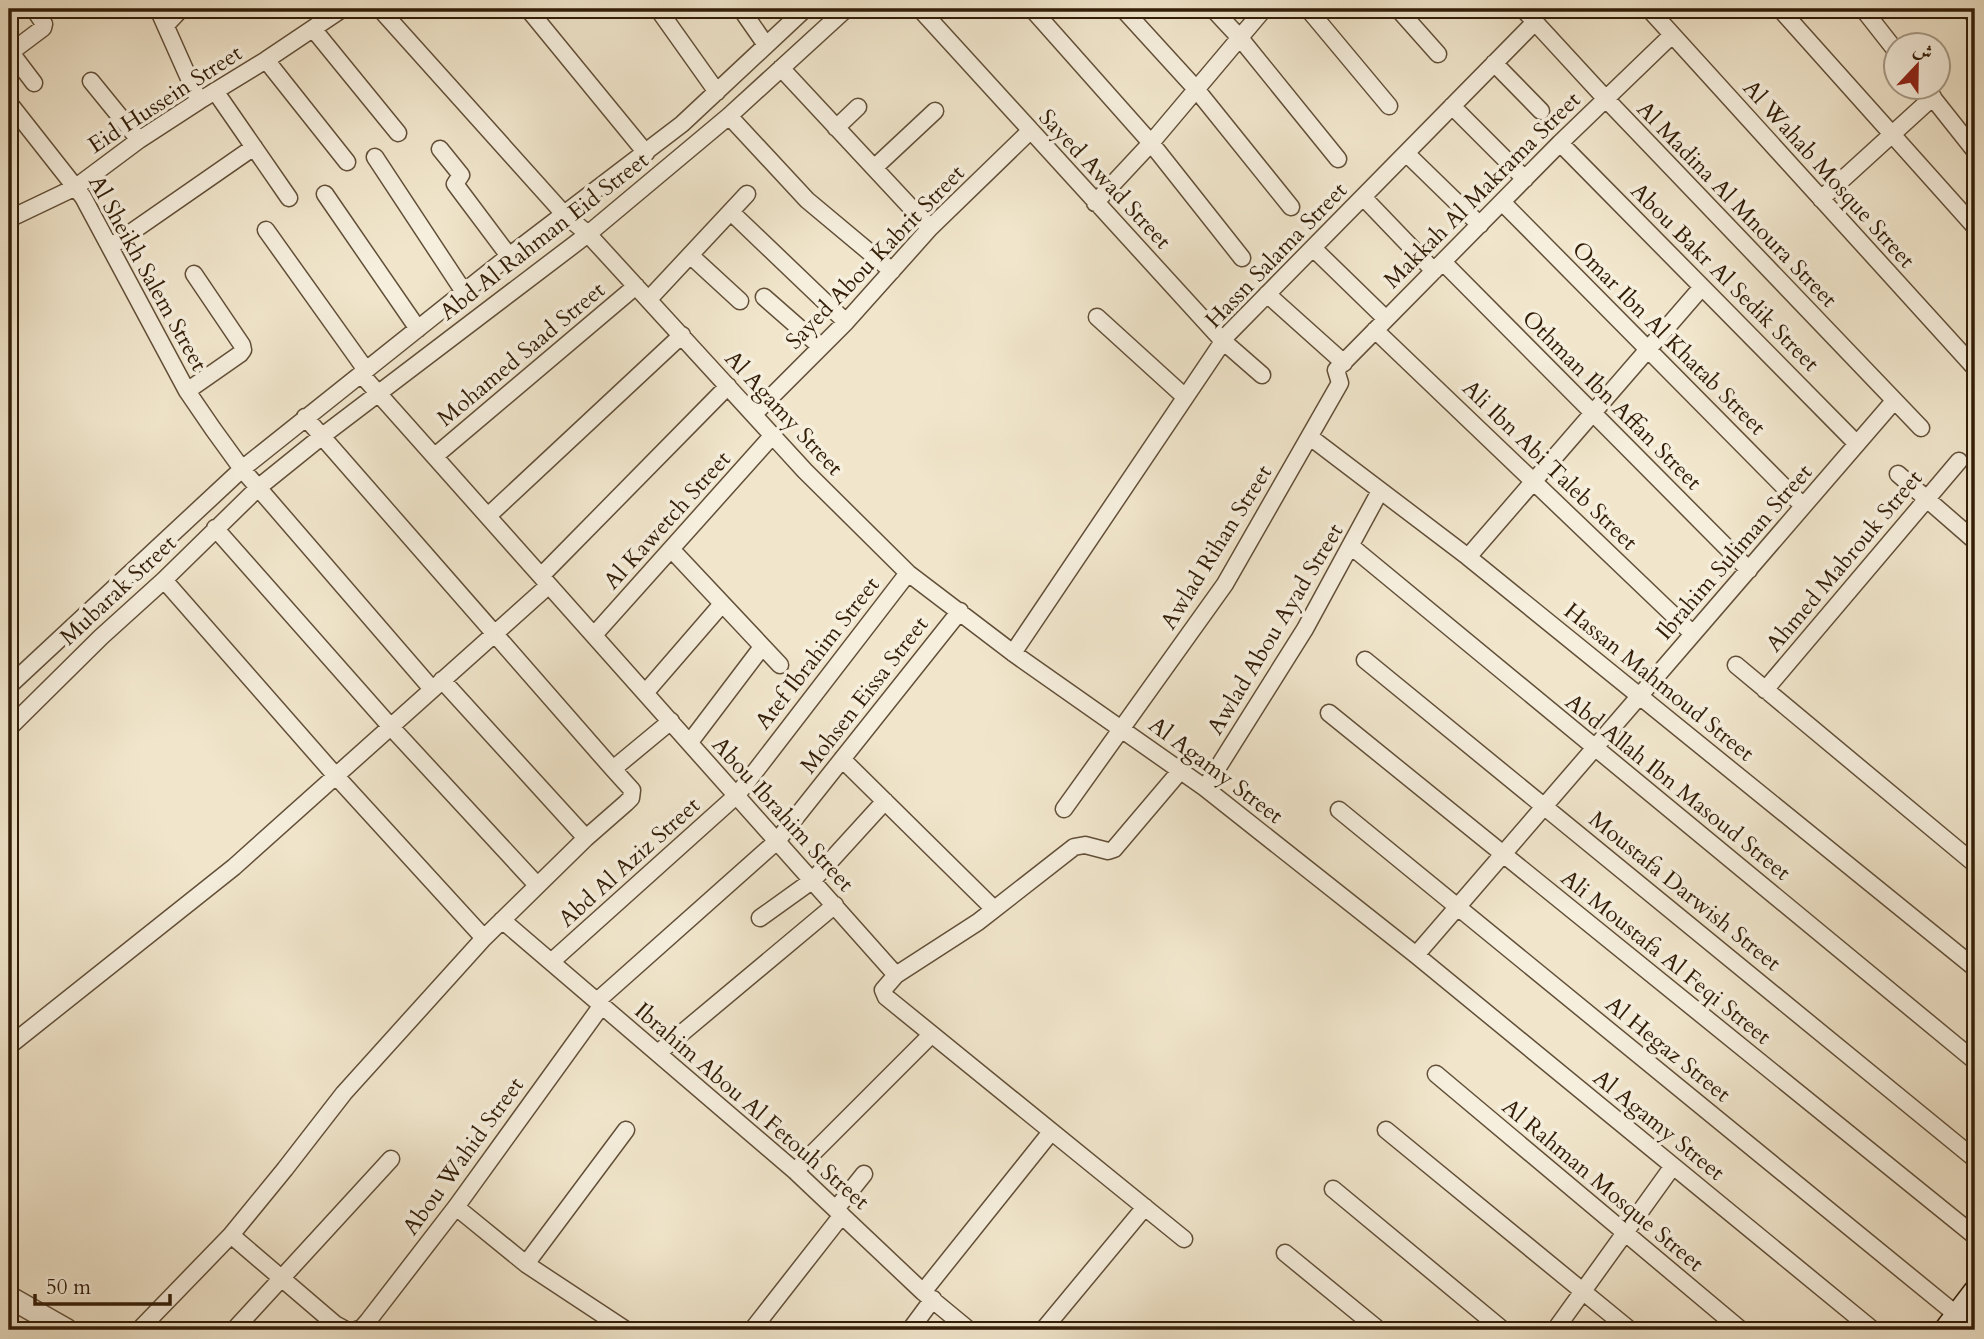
<svg xmlns="http://www.w3.org/2000/svg" width="1984" height="1339" font-family="Cardo,Amiri,serif">
<style>
.lines{fill:none;stroke-linecap:round;stroke-linejoin:round}
.minor-casing{stroke:#624f38;stroke-width:19}
.tertiary-casing{stroke:#624f38;stroke-width:24}
.secondary-casing{stroke:#321d07;stroke-width:26}
.minor{stroke:#f6efde;stroke-width:16}
.tertiary{stroke:#f6efde;stroke-width:21}
.secondary{stroke:#f6efde;stroke-width:23}
.labels{text-anchor:middle;dominant-baseline:central;stroke-width:7;stroke-linejoin:round;paint-order:stroke}
.street-label{font-size:23px;fill:#321d07;stroke:#f6efde}
</style>
<rect width="100%" height="100%" fill="#f1e6cc"/>
<filter id="stains"><feTurbulence type="fractalNoise" baseFrequency=".00286" numOctaves="4"/><feColorMatrix values="0 0 0 0 .2 0 0 0 0 .09 0 0 0 0 .02 0 0 0 .5 -.17"/></filter>
<radialGradient id="worn" r=".72"><stop offset=".6" stop-color="#630" stop-opacity="0"/><stop offset="1" stop-color="#630" stop-opacity=".3"/></radialGradient>
<g class="lines">
<g class="minor-casing">
<path id="minor" d="M 158,9 L 199,101
M 380,9 L 564,214 L 588,234 L 805,471 L 908,573 L 1013,653 L 1205,788 L 1416,955 L 1873,1330
M 528,9 L 646,153
M 658,9 L 717,92
M 741,9 L 766,45
M 920,9 L 1223,341 L 1262,375
M 1032,9 L 1151,143 L 1242,258
M 1123,9 L 1196,89 L 1291,207
M 1213,9 L 1240,38 L 1338,159
M 1308,9 L 1389,106
M 1398,9 L 1438,54
M 1523,9 L 1605,98 L 1921,428
M 1649,9 L 1975,368
M 1780,9 L 1975,227
M 1863,9 L 1896,51
M 1969,9 L 1975,16
M 166,25 L 181,9
M 314,30 L 398,133
M 9,50 L 34,83
M 11,52 L 43,28 L 44,24 L 36,12 L 37,9
M 266,60 L 347,162
M 1494,63 L 1541,111
M 781,68 L 930,228
M 91,81 L 139,140
M 1925,88 L 1975,151
M 215,91 L 289,198
M 9,103 L 83,197 L 187,391 L 213,429 L 242,469 L 432,689
M 1452,106 L 1525,179
M 729,116 L 807,200 L 892,271
M 836,128 L 858,107
M 1560,143 L 1857,444
M 440,149 L 461,175 L 455,184 L 509,256
M 1406,153 L 1480,225
M 375,157 L 464,292
M 874,168 L 935,111
M 325,194 L 418,329
M 1363,197 L 1434,271
M 1821,199 L 1933,97
M 1502,202 L 1803,506
M 1095,203 L 1151,143 L 1264,9
M 731,212 L 846,322
M 9,219 L 76,187 L 139,140 L 199,101 L 266,60 L 342,9
M 266,230 L 366,370
M 110,247 L 254,147
M 1313,248 L 1386,319
M 690,255 L 740,301
M 1443,262 L 1749,570
M 1267,294 L 1344,363
M 764,297 L 821,347
M 649,299 L 747,194
M 1097,317 L 1185,397
M 1375,330 L 1693,634
M 361,374 L 896,975
M 187,391 L 240,354 L 243,350 L 242,345 L 194,274
M 754,414 L 846,322 L 930,228 L 1030,131
M 1310,437 L 1468,557 L 1975,968
M 435,456 L 636,286
M 1898,474 L 1975,541
M 488,516 L 682,335
M 215,528 L 390,726 L 537,885
M 1352,547 L 1975,1061
M 671,549 L 780,665
M 1468,557 L 1702,287
M 541,576 L 728,386
M 164,580 L 335,775 L 484,938
M 594,635 L 773,435
M 1013,653 L 1228,334 L 1535,22
M 1365,660 L 1975,1159
M 1736,665 L 1975,864
M 442,680 L 586,838
M 9,686 L 242,469 L 509,256 L 682,124 L 805,9
M 1765,690 L 1959,461
M 645,693 L 722,604
M 1329,713 L 1975,1236
M 9,728 L 101,637 L 164,580 L 259,487 L 321,437 L 588,234 L 729,116 L 846,9
M 690,742 L 762,647
M 842,759 L 994,909
M 613,769 L 671,721
M 1181,770 L 1114,849 L 1108,851 L 1085,845 L 1074,847 L 978,922 L 896,975 L 883,990 L 886,997 L 1184,1239
M 1205,788 L 1305,629 L 1380,491
M 1064,809 L 1225,584 L 1340,383 L 1336,370 L 1560,143 L 1672,35
M 1339,810 L 1968,1324
M 760,918 L 813,880 L 885,801
M 502,920 L 795,1171 L 923,1292 L 969,1330
M 1416,955 L 1894,401
M 551,962 L 737,795 L 908,573
M 597,1001 L 777,841 L 960,611
M 9,1046 L 234,867 L 549,585
M 658,1053 L 835,905
M 1436,1074 L 1741,1330
M 1386,1130 L 1630,1330
M 795,1171 L 931,1035
M 1333,1189 L 1503,1330
M 456,1207 L 526,1264 L 626,1330
M 836,1209 L 864,1174
M 231,1235 L 335,1324 L 346,1330
M 1285,1253 L 1379,1330
M 526,1264 L 626,1130
M 923,1292 L 1051,1132
M 139,1330 L 231,1235 L 285,1169 L 344,1093 L 484,938 L 586,838 L 626,803 L 631,798 L 632,790 L 613,769 L 305,417
M 234,1330 L 391,1159
M 356,1330 L 362,1328 L 368,1321 L 456,1207 L 602,1005
M 752,1330 L 842,1215
M 910,1330 L 933,1299
M 1043,1330 L 1145,1207
M 1555,1330 L 1673,1166"/>
</g>
<g class="tertiary-casing">
<path id="tertiary" d="M 9,1297 L 67,1330"/>
</g>
<g class="secondary-casing">
<path id="secondary" d="M 1946,1330 L 1975,1292"/>
</g>
<use href="#minor" class="minor"/>
<use href="#tertiary" class="tertiary"/>
<use href="#secondary" class="secondary"/>
</g>
<g class="labels">
<g class="street-label">
<text transform="translate(165 99) rotate(-33)">Eid Hussein Street</text>
<text transform="translate(1829 174) rotate(48)">Al Wahab Mosque Street</text>
<text transform="translate(1105 179) rotate(47)">Sayed Awad Street</text>
<text transform="translate(1482 190) rotate(-45)">Makkah Al Makrama Street</text>
<text transform="translate(1737 204) rotate(46)">Al Madina Al Mnoura Street</text>
<text transform="translate(544 236) rotate(-38)">Abd Al Rahman Eid Street</text>
<text transform="translate(1276 255) rotate(-46)">Hassn Salama Street</text>
<text transform="translate(875 257) rotate(-46)">Sayed Abou Kabrit Street</text>
<text transform="translate(148 273) rotate(61)">Al Sheikh Salem Street</text>
<text transform="translate(1725 277) rotate(45)">Abou Bakr Al Sedik Street</text>
<text transform="translate(1669 338) rotate(45)">Omar Ibn Al Khatab Street</text>
<text transform="translate(521 354) rotate(-40)">Mohamed Saad Street</text>
<text transform="translate(1612 400) rotate(45)">Othman Ibn Affan Street</text>
<text transform="translate(784 413) rotate(47)">Al Agamy Street</text>
<text transform="translate(1550 465) rotate(44)">Ali Ibn Abi Taleb Street</text>
<text transform="translate(667 520) rotate(-48)">Al Kawetch Street</text>
<text transform="translate(1216 547) rotate(-58)">Awlad Rihan Street</text>
<text transform="translate(1734 552) rotate(-49)">Ibrahim Suliman Street</text>
<text transform="translate(1844 561) rotate(-50)">Ahmed Mabrouk Street</text>
<text transform="translate(118 590) rotate(-43)">Mubarak Street</text>
<text transform="translate(1275 629) rotate(-59)">Awlad Abou Ayad Street</text>
<text transform="translate(817 653) rotate(-52)">Atef Ibrahim Street</text>
<text transform="translate(1659 682) rotate(39)">Hassan Mahmoud Street</text>
<text transform="translate(864 695) rotate(-52)">Mohsen Eissa Street</text>
<text transform="translate(1216 770) rotate(37)">Al Agamy Street</text>
<text transform="translate(1678 787) rotate(39)">Abd Allah Ibn Masoud Street</text>
<text transform="translate(783 814) rotate(48)">Abou Ibrahim Street</text>
<text transform="translate(629 862) rotate(-42)">Abd Al Aziz Street</text>
<text transform="translate(1685 891) rotate(39)">Moustafa Darwish Street</text>
<text transform="translate(1666 957) rotate(39)">Ali Moustafa Al Feqi Street</text>
<text transform="translate(1668 1049) rotate(39)">Al Hegaz Street</text>
<text transform="translate(752 1106) rotate(41)">Ibrahim Abou Al Fetouh Street</text>
<text transform="translate(1659 1125) rotate(39)">Al Agamy Street</text>
<text transform="translate(463 1156) rotate(-54)">Abou Wahid Street</text>
<text transform="translate(1603 1185) rotate(40)">Al Rahman Mosque Street</text>
</g>
</g>
<rect width="1984" height="1339" fill="none" stroke="#f1e6cc" stroke-width="35"/>
<rect x="10" y="10" width="1963" height="1318" fill="none" stroke="#321d07" stroke-width="3.5"/>
<rect x="18" y="18" width="1949" height="1304" fill="none" stroke="#321d07" stroke-width="2"/>
<g transform="translate(1917 66) rotate(22)"><circle r="33" fill="#f6efde" stroke="#a89b88" stroke-width="2"/>
<path d="M0-5L12 26L0 18L-12 26Z" fill="#8f2418"/>
<text y="-10" font-size="19" font-weight="bold" text-anchor="middle" fill="#321d07">ش</text>
</g>
<path d="M35 1294v10h135v-10" fill="none" stroke="#321d07" stroke-width="3.5"/>
<text x="46" y="1294" font-size="21" fill="#321d07" stroke="#f6efde" stroke-width="5" paint-order="stroke">50 m</text>
<rect width="100%" height="100%" filter="url(#stains)"/>
<rect width="100%" height="100%" fill="url(#worn)"/>
</svg>
